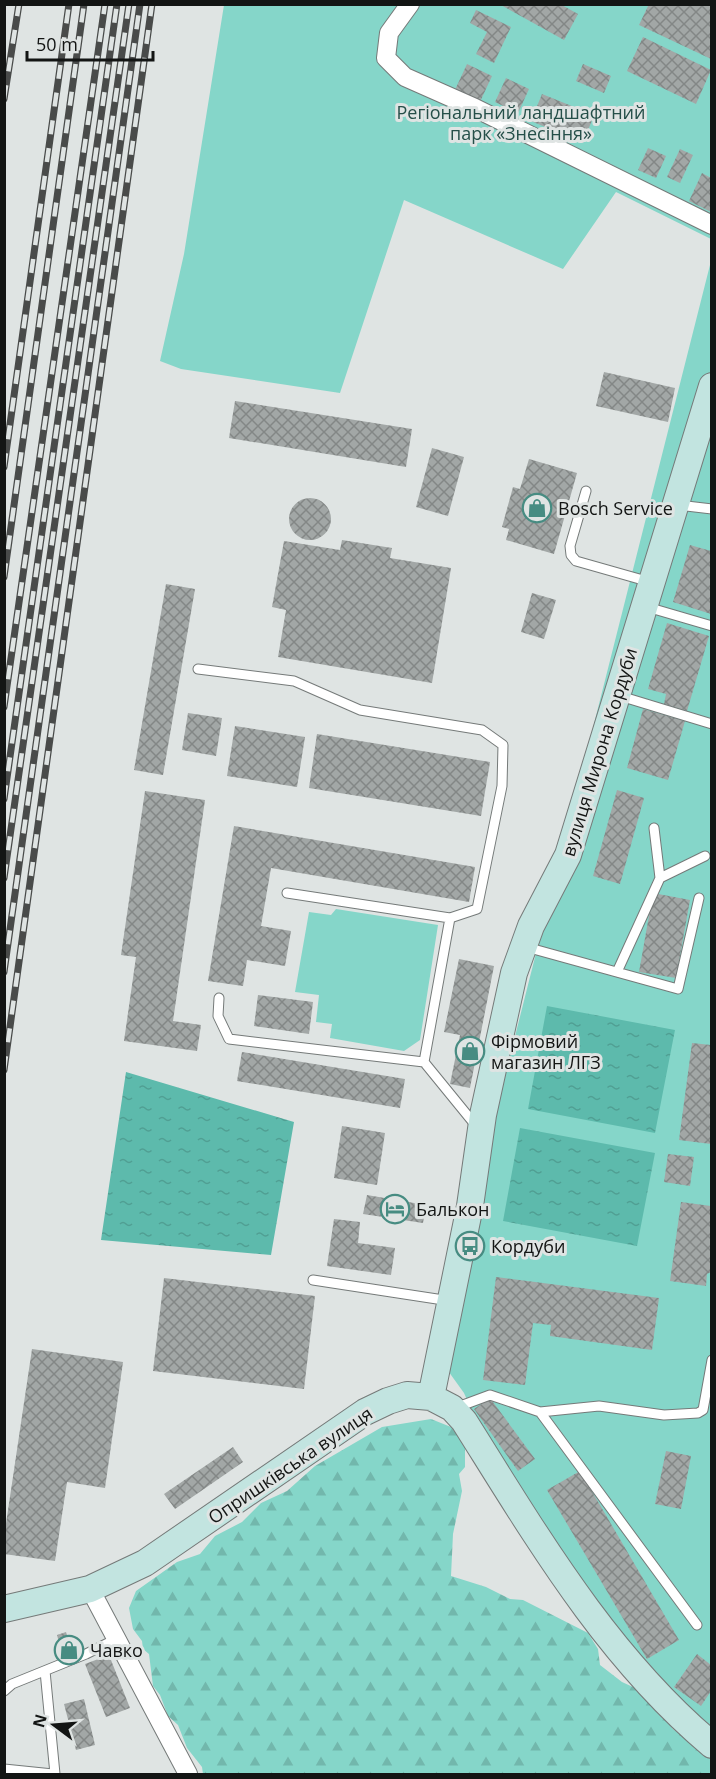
<svg xmlns="http://www.w3.org/2000/svg" width="716" height="1779" font-family="'Open Sans',sans-serif">
<style>
.green{fill:#85d6c9}
.forest{fill:url(#forest-firs)}
.water{fill:url(#water-ripples)}
.building{fill:url(#building-cross-hatch)}
.lines{fill:none;stroke-linecap:round;stroke-linejoin:round}
.lane-casing{stroke:#757a79;stroke-width:11}
.street-casing{stroke:#757a79;stroke-width:20}
.secondary-casing{stroke:#757a79;stroke-width:28}
.lane{stroke:#fff;stroke-width:9}
.street{stroke:#fff;stroke-width:18}
.secondary{stroke:#c2e4e0;stroke-width:26}
.rail-casing{stroke:#494b4a;stroke-width:7}
.rail{stroke:#dfe4e3;stroke-width:4.5;stroke-dasharray:14;stroke-linecap:butt}
.labels{text-anchor:middle;dominant-baseline:central;stroke-width:6;stroke-linejoin:round;paint-order:stroke}
.park-label{font-size:18px;fill:#254f49;stroke:#dfe4e3}
.poi-label{font-size:18px;fill:#131514;stroke:#dfe4e3;text-anchor:start}
.street-label{font-size:18px;fill:#131514;stroke:#dfe4e3}
</style>
<defs>
<pattern id="forest-firs" width="22" height="20" patternUnits="userSpaceOnUse" patternTransform="scale(1.5)"><rect width="22" height="20" fill="#85d6c9"/><path d="M5 1l3.5 6h-7zM16 11l3.5 6h-7z" fill="#72b7ac"/></pattern>
<pattern id="water-ripples" width="26" height="14" patternUnits="userSpaceOnUse" patternTransform="scale(1.5)"><rect width="26" height="14" fill="#5dbaac"/><path d="M2 4q2-2 4 0t4 0M15 11q2-2 4 0t4 0" fill="none" stroke="#509f93"/></pattern>
<pattern id="building-cross-hatch" width="8" height="8" patternUnits="userSpaceOnUse" patternTransform="scale(1.5)"><rect width="8" height="8" fill="#a2a7a6"/><path d="M0 0l8 8M0 8l8-8" fill="none" stroke="#838786"/></pattern>
</defs>
<rect width="100%" height="100%" fill="#dfe4e3"/>
<path class="green" d="M 224,5 L 711,5 L 711,239 L 616,192 L 563,269 L 404,200 L 340,393 L 181,369 L 160,361 L 184,254 Z
M 711,261 L 711,1738 L 594,1604 L 472,1411 L 464,1393 L 446,1368 L 486,1151 Z
M 336,909 L 438,925 L 420,1040 L 404,1051 L 330,1038 L 332,1024 L 316,1022 L 319,995 L 295,992 L 309,912 L 331,915 Z"/>
<path class="forest" d="M 431,1419 L 451,1427 L 465,1444 L 465,1467 L 459,1474 L 462,1491 L 453,1534 L 451,1576 L 486,1587 L 510,1599 L 523,1600 L 588,1633 L 598,1649 L 600,1665 L 622,1682 L 646,1693 L 673,1729 L 711,1758 L 711,1774 L 203,1774 L 202,1767 L 187,1748 L 178,1725 L 168,1716 L 160,1695 L 153,1686 L 149,1654 L 143,1649 L 142,1641 L 133,1629 L 129,1608 L 136,1591 L 177,1562 L 200,1554 L 215,1536 L 242,1522 L 261,1503 L 287,1491 L 315,1466 L 382,1427 Z"/>
<path class="water" d="M 547,1006 L 675,1030 L 655,1133 L 528,1109 Z
M 126,1072 L 294,1122 L 271,1255 L 101,1240 Z
M 520,1128 L 655,1153 L 637,1246 L 503,1221 Z"/>
<path class="building" d="M 499,4 L 560,4 L 578,14 L 564,40 Z
M 649,4 L 711,4 L 711,59 L 639,25 Z
M 476,10 L 511,27 L 494,63 L 476,54 L 487,32 L 470,23 Z
M 643,37 L 711,70 L 696,104 L 627,71 Z
M 467,64 L 492,76 L 479,104 L 454,92 Z
M 583,64 L 611,76 L 604,93 L 576,81 Z
M 506,78 L 529,89 L 518,113 L 495,102 Z
M 542,94 L 594,115 L 583,143 L 531,121 Z
M 648,148 L 666,156 L 656,178 L 638,170 Z
M 680,149 L 693,155 L 680,183 L 667,177 Z
M 702,173 L 711,178 L 711,212 L 689,201 Z
M 604,372 L 675,388 L 668,422 L 596,406 Z
M 235,401 L 412,429 L 406,467 L 229,438 Z
M 432,448 L 464,457 L 448,516 L 416,507 Z
M 529,459 L 577,473 L 554,554 L 506,540 L 509,529 L 502,527 L 513,487 L 520,489 Z
M289 519a21 21 0 1 1 42 0a21 21 0 1 1-42 0Z
M 342,540 L 392,548 L 390,558 L 451,568 L 432,683 L 278,657 L 286,610 L 272,607 L 284,541 L 340,550 Z
M 690,545 L 711,551 L 711,614 L 673,602 Z
M 166,584 L 195,589 L 163,775 L 134,770 Z
M 532,593 L 556,600 L 544,639 L 521,632 Z
M 667,623 L 709,636 L 687,711 L 664,704 L 666,694 L 648,689 Z
M 643,709 L 685,721 L 668,780 L 627,768 Z
M 188,713 L 222,718 L 216,756 L 182,750 Z
M 235,726 L 305,737 L 297,787 L 227,776 Z
M 317,734 L 490,762 L 481,816 L 309,788 Z
M 617,790 L 644,798 L 620,884 L 593,876 Z
M 145,791 L 205,800 L 173,1021 L 201,1025 L 197,1051 L 124,1041 L 136,957 L 121,955 Z
M 234,826 L 475,867 L 469,902 L 271,868 L 261,926 L 291,931 L 285,966 L 247,960 L 243,986 L 208,981 Z
M 653,893 L 690,900 L 676,978 L 639,972 Z
M 459,959 L 494,966 L 470,1088 L 450,1084 L 460,1035 L 444,1032 Z
M 258,995 L 313,1002 L 309,1034 L 254,1026 Z
M 692,1043 L 711,1045 L 711,1144 L 679,1140 Z
M 242,1052 L 405,1079 L 400,1108 L 237,1081 Z
M 342,1126 L 385,1133 L 377,1185 L 334,1178 Z
M 668,1154 L 694,1157 L 690,1186 L 664,1182 Z
M 367,1195 L 426,1205 L 423,1223 L 363,1214 Z
M 681,1202 L 711,1206 L 711,1272 L 707,1274 L 706,1286 L 670,1281 Z
M 334,1219 L 360,1222 L 358,1243 L 395,1248 L 391,1275 L 327,1266 Z
M 496,1277 L 659,1298 L 652,1350 L 550,1336 L 551,1325 L 533,1323 L 525,1385 L 483,1380 Z
M 164,1278 L 315,1296 L 304,1389 L 153,1371 Z
M 32,1349 L 123,1362 L 105,1488 L 67,1482 L 55,1561 L 4,1554 L 4,1537 Z
M 490,1398 L 535,1459 L 518,1471 L 474,1409 Z
M 233,1447 L 243,1462 L 175,1509 L 164,1494 Z
M 666,1451 L 691,1456 L 681,1509 L 655,1504 Z
M 580,1471 L 679,1640 L 647,1659 L 547,1490 Z
M 66,1632 L 72,1651 L 62,1654 L 57,1635 Z
M 697,1654 L 711,1665 L 711,1691 L 701,1706 L 674,1687 Z
M 109,1655 L 130,1708 L 106,1717 L 85,1664 Z
M 84,1699 L 95,1745 L 76,1750 L 64,1704 Z"/>
<g class="lines">
<g class="lane-casing">
<path id="lane" d="M 586,491 L 570,546 L 571,555 L 576,561 L 650,582
M 678,505 L 712,509
M 647,607 L 712,626
M 198,669 L 294,681 L 360,710 L 482,730 L 503,745 L 502,786 L 477,909 L 450,918 L 424,1062
M 620,696 L 712,724
M 660,878 L 705,856
M 287,893 L 450,918
M 526,947 L 678,989 L 699,898
M 617,972 L 660,878 L 654,828
M 219,998 L 218,1016 L 229,1039 L 424,1062 L 477,1127
M 313,1280 L 450,1301
M 455,1408 L 490,1395 L 540,1412 L 599,1406 L 664,1415 L 698,1413 L 703,1410 L 712,1360
M 540,1412 L 697,1625
M 45,1671 L 55,1774
M 4,1691 L 12,1684 L 86,1654 L 116,1639
M 4,1769 L 53,1774"/>
</g>
<g class="street-casing">
<path id="street" d="M 410,4 L 389,33 L 386,58 L 405,77 L 475,108 L 712,225
M 90,1589 L 188,1774"/>
</g>
<g class="secondary-casing">
<path id="secondary" d="M 431,1397 L 470,1206 L 483,1115 L 514,973 L 531,926 L 568,855 L 712,386
M 4,1609 L 90,1589 L 145,1563 L 365,1412 L 388,1401 L 407,1395 L 431,1397 L 452,1408 L 464,1421 C 537,1537 606,1656 712,1745"/>
</g>
<use href="#lane" class="lane"/>
<use href="#street" class="street"/>
<use href="#secondary" class="secondary"/>
<g class="rail-casing">
<path id="rail" d="M 4,99 L 19,4
M 4,467 L 69,4
M 4,577 L 84,4
M 4,707 L 105,4
M 4,799 L 117,4
M 4,878 L 129,4
M 4,972 L 140,4
M 4,1070 L 152,4"/>
</g>
<use href="#rail" class="rail"/>
</g>
<defs>
<g id="shop-ring" transform="scale(1.5)"><circle r="9.5" fill="#dfe4e3" stroke="#478c82" stroke-width="1.5"/><path d="M-5-2.5h2.3a2.7 3.5 0 0 1 5.4 0H5L5.5 6h-11ZM-1.5-2.5h3a1.5 2.3 0 0 0-3 0Z" fill="#478c82"/></g>
<g id="hotel-ring" transform="scale(1.5)"><circle r="9.5" fill="#dfe4e3" stroke="#478c82" stroke-width="1.5"/><path d="M-6-4.5h1.5V1H6V5H4.5V3h-9V5H-6ZM-4 0a1.8 1.8 0 1 1 3.6 0ZM.5 0V-2.5h3Q6-2.5 6 0Z" fill="#478c82"/></g>
<g id="bus-ring" transform="scale(1.5)"><circle r="9.5" fill="#dfe4e3" stroke="#478c82" stroke-width="1.5"/><path d="M-5-6H5V4H4V6H2V4H-2V6H-4V4H-5ZM-3.5-4V0h7V-4ZM-3.5 1.2v1.5H-2V1.2ZM2 1.2v1.5H3.5V1.2Z" fill="#478c82"/></g>
</defs>
<g fill-rule="evenodd">
<use href="#shop-ring" x="537" y="508"/>
<use href="#shop-ring" x="470" y="1051"/>
<use href="#hotel-ring" x="395" y="1209"/>
<use href="#bus-ring" x="470" y="1246"/>
<use href="#shop-ring" x="69" y="1650"/>
</g>
<g class="labels">
<g class="park-label">
<text x="521" y="112">Регіональний ландшафтний<tspan x="521" dy="21">парк «Знесіння»</tspan></text>
</g>
<g class="poi-label">
<text x="558" y="508">Bosch Service</text>
<text x="491" y="1041">Фірмовий<tspan x="491" dy="21">магазин ЛГЗ</tspan></text>
<text x="416" y="1209">Балькон</text>
<text x="491" y="1246">Кордуби</text>
<text x="90" y="1650">Чавко</text>
</g>
<g class="street-label">
<text transform="translate(599 752) rotate(-73)">вулиця Мирона Кордуби</text>
<text transform="translate(290 1465) rotate(-34)">Опришківська вулиця</text>
</g>
</g>
<rect width="716" height="1779" fill="none" stroke="#131514" stroke-width="12"/>
<g transform="translate(54 1725) rotate(286)" stroke="#dfe4e3" stroke-width="4.5" paint-order="stroke">
<path d="M0-4.5L10 22L0 15L-10 22Z" fill="#131514"/>
<text y="-9" font-size="16" font-weight="bold" text-anchor="middle" fill="#131514">N</text>
</g>
<path d="M27 51v9h126v-9" fill="none" stroke="#131514" stroke-width="3"/>
<text x="36" y="51" font-size="18" fill="#131514" stroke="#dfe4e3" stroke-width="4.5" paint-order="stroke">50 m</text>
</svg>
